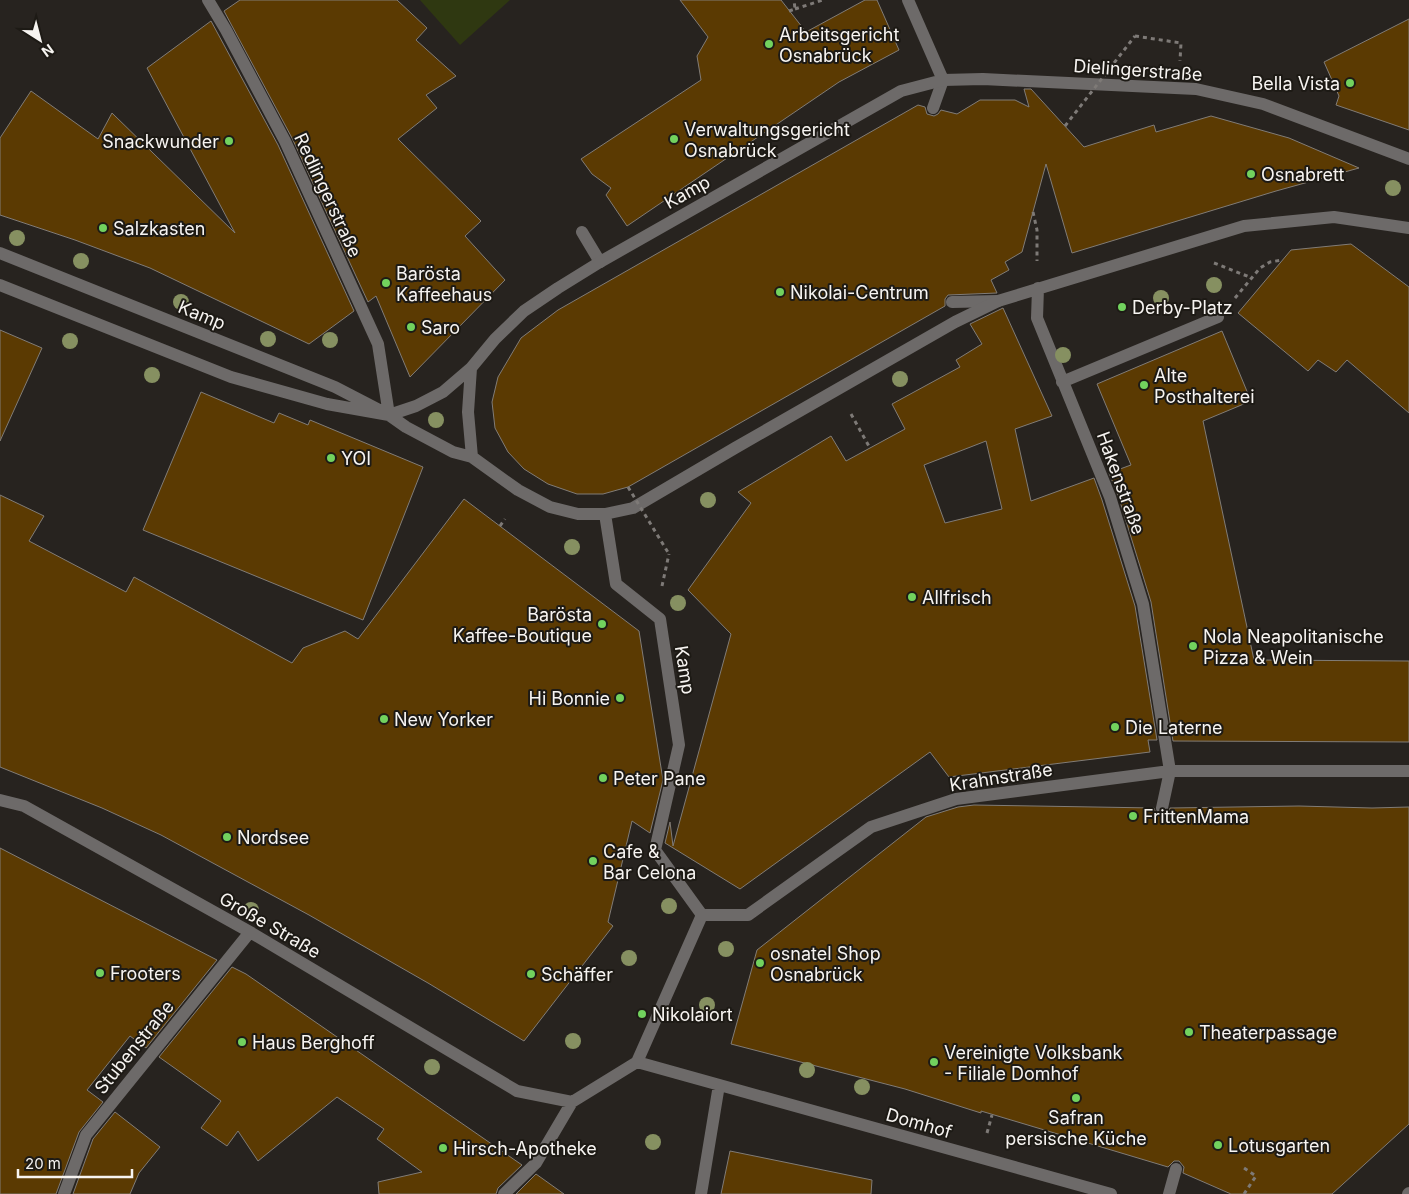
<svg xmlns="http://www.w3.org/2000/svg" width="1409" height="1194" font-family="Inter,sans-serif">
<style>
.green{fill:#2f3811}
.building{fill:#5b3a02;stroke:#817c77;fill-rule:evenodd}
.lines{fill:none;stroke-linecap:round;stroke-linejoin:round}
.path{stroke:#7e7a77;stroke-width:3;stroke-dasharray:4 4;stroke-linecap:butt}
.lane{stroke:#6d6a69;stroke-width:12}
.street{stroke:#6d6a69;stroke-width:12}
.path-bridge{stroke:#7e7a77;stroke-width:3;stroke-dasharray:4 4;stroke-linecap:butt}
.tree{fill:#869061}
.poi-dot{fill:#72d25e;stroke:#1d1a15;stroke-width:2}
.labels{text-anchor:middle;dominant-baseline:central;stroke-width:4;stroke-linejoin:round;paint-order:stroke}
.poi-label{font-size:18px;fill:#f7f4f1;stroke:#1d1a15;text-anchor:start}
.street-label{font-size:18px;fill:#f7f4f1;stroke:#1d1a15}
</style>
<rect width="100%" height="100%" fill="#27231f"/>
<path class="green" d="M 420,0 L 510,0 L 460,45 Z"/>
<path class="building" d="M 240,0 L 397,0 L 427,28 L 416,40 L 456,76 L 426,95 L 437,108 L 398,139 L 481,221 L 465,236 L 505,280 L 410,377 L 376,296 L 368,302 L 292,138 L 224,11 Z
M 680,0 L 781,0 L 806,32 L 865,0 L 877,0 L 899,50 L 839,82 L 627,226 L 606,195 L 611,188 L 592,174 L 581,159 L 701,80 L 697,56 L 708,37 Z
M 1409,19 L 1409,130 L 1336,105 L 1339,96 L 1324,62 Z
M 211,21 L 278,145 L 354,311 L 309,344 L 150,268 L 75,240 L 0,215 L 0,138 L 31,91 L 98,139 L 112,113 L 235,233 L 147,68 Z
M 1024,89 L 1031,89 L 1084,147 L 1154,125 L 1156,132 L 1211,116 L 1289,138 L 1359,168 L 1276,191 L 1072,253 L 1046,164 L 1022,252 L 1005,262 L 1009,270 L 991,280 L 997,293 L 948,295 L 945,299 L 945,306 L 628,487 L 603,494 L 577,494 L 548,484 L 524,469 L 508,452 L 495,428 L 492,402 L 498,377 L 521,338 L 558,310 L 918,105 L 925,107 L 927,114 L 934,116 L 938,114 L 941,110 L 957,114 L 980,100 L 1015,100 L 1029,107 Z
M 1351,244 L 1409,287 L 1409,413 L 1347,360 L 1336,372 L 1318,360 L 1308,371 L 1238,313 L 1291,250 Z
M 1003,308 L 1052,416 L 1015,429 L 1031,501 L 1094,478 L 1102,500 L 1135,606 L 1157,740 L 1148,740 L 1150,752 L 949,777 L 930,752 L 740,889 L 665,843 L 670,822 L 673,846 L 731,634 L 688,590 L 751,503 L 738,492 L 831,436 L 846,461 L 905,429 L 892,404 L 960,367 L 956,360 L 982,344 L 970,324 ZM 986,441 L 1002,509 L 945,523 L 924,465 Z
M 0,330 L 42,348 L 0,441 Z
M 1222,331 L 1251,401 L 1203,421 L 1254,660 L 1409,661 L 1409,742 L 1173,741 L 1151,602 L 1118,495 L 1109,473 L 1131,465 L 1097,384 Z
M 201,392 L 274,423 L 279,413 L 308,425 L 310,420 L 423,467 L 363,620 L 143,530 Z
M 0,495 L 44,516 L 29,541 L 126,592 L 134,577 L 292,663 L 303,648 L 345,631 L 358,639 L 464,499 L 639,631 L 663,780 L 650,833 L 632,821 L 608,922 L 613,926 L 524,1041 L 428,983 L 309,915 L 161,835 L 102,808 L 0,767 Z
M 974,805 L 1154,808 L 1156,814 L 1161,816 L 1168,814 L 1170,808 L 1299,806 L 1372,808 L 1409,807 L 1409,1124 L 1332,1194 L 1231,1194 L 1183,1173 L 1184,1167 L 1179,1161 L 1174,1161 L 1168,1167 L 981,1111 L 981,1113 L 905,1089 L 731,1044 L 757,950 L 926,817 L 958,807 Z
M 0,848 L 217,960 L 146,1048 L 130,1036 L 87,1090 L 103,1102 L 79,1132 L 56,1194 L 0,1194 Z
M 232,967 L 246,974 L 522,1165 L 498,1188 L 496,1194 L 379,1194 L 378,1182 L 422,1172 L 377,1139 L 384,1129 L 337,1097 L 258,1161 L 238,1131 L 227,1146 L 201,1128 L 221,1101 L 159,1057 Z
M 115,1112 L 160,1147 L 139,1173 L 130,1194 L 73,1194 L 93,1139 Z
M 730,1151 L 872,1180 L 871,1194 L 721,1194 Z
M 536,1174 L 564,1194 L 516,1194 Z"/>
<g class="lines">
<path class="path" d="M 795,9 L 823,0
M 789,11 L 795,9 L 794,0
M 1135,36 L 1181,43 L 1180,61
M 1033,212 L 1037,230 L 1037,261
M 1214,263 L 1252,278
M 1235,298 L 1260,268 L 1270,262 L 1282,260
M 851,414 L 870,448
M 500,526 L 505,519
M 662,586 L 669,554
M 987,1133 L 992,1115
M 1244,1194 L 1256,1176 L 1244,1168"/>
<path class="lane" d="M 933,108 L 943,80
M 582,232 L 600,262
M 952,302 L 998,301
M 1408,1194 L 1409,1193"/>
<path class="street" d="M 208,0 L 226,30 L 285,141 L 378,344 L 389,415
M 908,0 L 943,80
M 0,253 L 335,387 L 389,415 L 406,427 L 453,452 L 472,457 L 518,490 L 550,507 L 578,514 L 605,514 L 633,508 L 735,448 L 955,322 L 998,301 L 1244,226 L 1334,217 L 1409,228
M 0,285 L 231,377 L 327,404 L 389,415 L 416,406 L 443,392 L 471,368 L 495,339 L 524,311 L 558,288 L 600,262 L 901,91 L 943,80 L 983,79 L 1196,89 L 1263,104 L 1409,159
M 1038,288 L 1037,318 L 1110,497 L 1143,604 L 1170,771 L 1162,808
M 471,368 L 468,412 L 472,457
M 1062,382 L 1218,317
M 0,800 L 24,806 L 250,932 L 517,1091 L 572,1102
M 702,915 L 748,915 L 871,827 L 956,799 L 1170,771 L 1409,771
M 637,1062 L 1111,1194
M 64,1194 L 86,1135 L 250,932
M 504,1194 L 536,1163 L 572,1102 L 637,1062 L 702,915 L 655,850 L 679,745 L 660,619 L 616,584 L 605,514
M 701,1194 L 719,1085
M 1169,1194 L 1176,1169"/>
<path class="path-bridge" d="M 1065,126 L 1135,36
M 628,487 L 669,554"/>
</g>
<g class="tree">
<circle cx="1393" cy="188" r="8"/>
<circle cx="17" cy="238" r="8"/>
<circle cx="81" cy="261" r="8"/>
<circle cx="1214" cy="285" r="8"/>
<circle cx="1161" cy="298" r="8"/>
<circle cx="181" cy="302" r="8"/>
<circle cx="268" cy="339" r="8"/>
<circle cx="330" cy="340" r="8"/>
<circle cx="70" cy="341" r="8"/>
<circle cx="1063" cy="355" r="8"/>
<circle cx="152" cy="375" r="8"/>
<circle cx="900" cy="379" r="8"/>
<circle cx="436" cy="420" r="8"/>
<circle cx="708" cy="500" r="8"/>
<circle cx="572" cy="547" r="8"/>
<circle cx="678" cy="603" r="8"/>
<circle cx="669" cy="906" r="8"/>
<circle cx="251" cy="910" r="8"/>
<circle cx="726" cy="949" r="8"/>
<circle cx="629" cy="958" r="8"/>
<circle cx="707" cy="1005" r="8"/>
<circle cx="573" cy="1041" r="8"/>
<circle cx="432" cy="1067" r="8"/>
<circle cx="807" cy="1070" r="8"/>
<circle cx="862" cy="1087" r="8"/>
<circle cx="653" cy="1142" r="8"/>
</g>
<g class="poi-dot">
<circle cx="769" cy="44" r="5"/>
<circle cx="1350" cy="83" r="5"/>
<circle cx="674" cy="139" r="5"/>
<circle cx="229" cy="141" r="5"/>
<circle cx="1251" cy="174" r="5"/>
<circle cx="103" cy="228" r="5"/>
<circle cx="386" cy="283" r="5"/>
<circle cx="780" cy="292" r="5"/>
<circle cx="1122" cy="307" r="5"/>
<circle cx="411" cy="327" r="5"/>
<circle cx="1144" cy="385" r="5"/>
<circle cx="331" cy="458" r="5"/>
<circle cx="912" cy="597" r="5"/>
<circle cx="602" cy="624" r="5"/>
<circle cx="1193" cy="646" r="5"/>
<circle cx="620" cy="698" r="5"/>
<circle cx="384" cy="719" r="5"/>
<circle cx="1115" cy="727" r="5"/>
<circle cx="603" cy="778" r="5"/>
<circle cx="1133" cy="816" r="5"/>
<circle cx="227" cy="837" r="5"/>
<circle cx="593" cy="861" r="5"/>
<circle cx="760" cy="963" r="5"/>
<circle cx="100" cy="973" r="5"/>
<circle cx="531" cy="974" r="5"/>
<circle cx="642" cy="1014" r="5"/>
<circle cx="1189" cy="1032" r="5"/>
<circle cx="242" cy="1042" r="5"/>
<circle cx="934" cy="1062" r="5"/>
<circle cx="1076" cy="1098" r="5"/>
<circle cx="1218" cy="1145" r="5"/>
<circle cx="443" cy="1148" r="5"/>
</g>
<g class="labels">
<g class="poi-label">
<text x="779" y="34">Arbeitsgericht<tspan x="779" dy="21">Osnabrück</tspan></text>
<text x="1340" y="83" text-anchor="end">Bella Vista</text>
<text x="684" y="129">Verwaltungsgericht<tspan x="684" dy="21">Osnabrück</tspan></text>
<text x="219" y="141" text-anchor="end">Snackwunder</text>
<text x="1261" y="174">Osnabrett</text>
<text x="113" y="228">Salzkasten</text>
<text x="396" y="273">Barösta<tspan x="396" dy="21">Kaffeehaus</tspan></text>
<text x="790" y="292">Nikolai-Centrum</text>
<text x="1132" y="307">Derby-Platz</text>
<text x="421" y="327">Saro</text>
<text x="1154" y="375">Alte<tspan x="1154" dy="21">Posthalterei</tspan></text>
<text x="341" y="458">YOI</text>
<text x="922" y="597">Allfrisch</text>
<text x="592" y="614" text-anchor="end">Barösta<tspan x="592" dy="21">Kaffee-Boutique</tspan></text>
<text x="1203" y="636">Nola Neapolitanische<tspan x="1203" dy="21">Pizza &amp; Wein</tspan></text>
<text x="610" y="698" text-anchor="end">Hi Bonnie</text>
<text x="394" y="719">New Yorker</text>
<text x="1125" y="727">Die Laterne</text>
<text x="613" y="778">Peter Pane</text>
<text x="1143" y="816">FrittenMama</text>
<text x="237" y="837">Nordsee</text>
<text x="603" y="851">Cafe &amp;<tspan x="603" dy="21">Bar Celona</tspan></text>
<text x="770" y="953">osnatel Shop<tspan x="770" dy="21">Osnabrück</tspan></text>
<text x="110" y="973">Frooters</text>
<text x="541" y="974">Schäffer</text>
<text x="652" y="1014">Nikolaiort</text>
<text x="1199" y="1032">Theaterpassage</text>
<text x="252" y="1042">Haus Berghoff</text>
<text x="944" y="1052">Vereinigte Volksbank<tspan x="944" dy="21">- Filiale Domhof</tspan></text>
<text x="1076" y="1117" text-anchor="middle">Safran<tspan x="1076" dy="21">persische Küche</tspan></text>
<text x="1228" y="1145">Lotusgarten</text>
<text x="453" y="1148">Hirsch-Apotheke</text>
</g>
<g class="street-label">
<text transform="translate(1138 70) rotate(4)">Dielingerstraße</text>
<text transform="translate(687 192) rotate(-29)">Kamp</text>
<text transform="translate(328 195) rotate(65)">Redlingerstraße</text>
<text transform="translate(202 315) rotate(22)">Kamp</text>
<text transform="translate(1121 483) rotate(70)">Hakenstraße</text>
<text transform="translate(685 670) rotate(81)">Kamp</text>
<text transform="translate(1001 777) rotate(-9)">Krahnstraße</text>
<text transform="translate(270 925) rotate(30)">Große Straße</text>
<text transform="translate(134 1047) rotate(-51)">Stubenstraße</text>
<text transform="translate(919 1123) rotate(16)">Domhof</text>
</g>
</g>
<g transform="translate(40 40) rotate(144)" stroke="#1d1a15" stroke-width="4" paint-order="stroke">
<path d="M0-4L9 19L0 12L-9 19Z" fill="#f7f4f1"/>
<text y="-8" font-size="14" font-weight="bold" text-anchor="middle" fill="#f7f4f1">N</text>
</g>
<path d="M18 1169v8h114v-8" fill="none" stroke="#f7f4f1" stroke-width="2.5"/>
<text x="25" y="1169" font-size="15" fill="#f7f4f1" stroke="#1d1a15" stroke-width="4" paint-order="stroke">20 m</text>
</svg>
